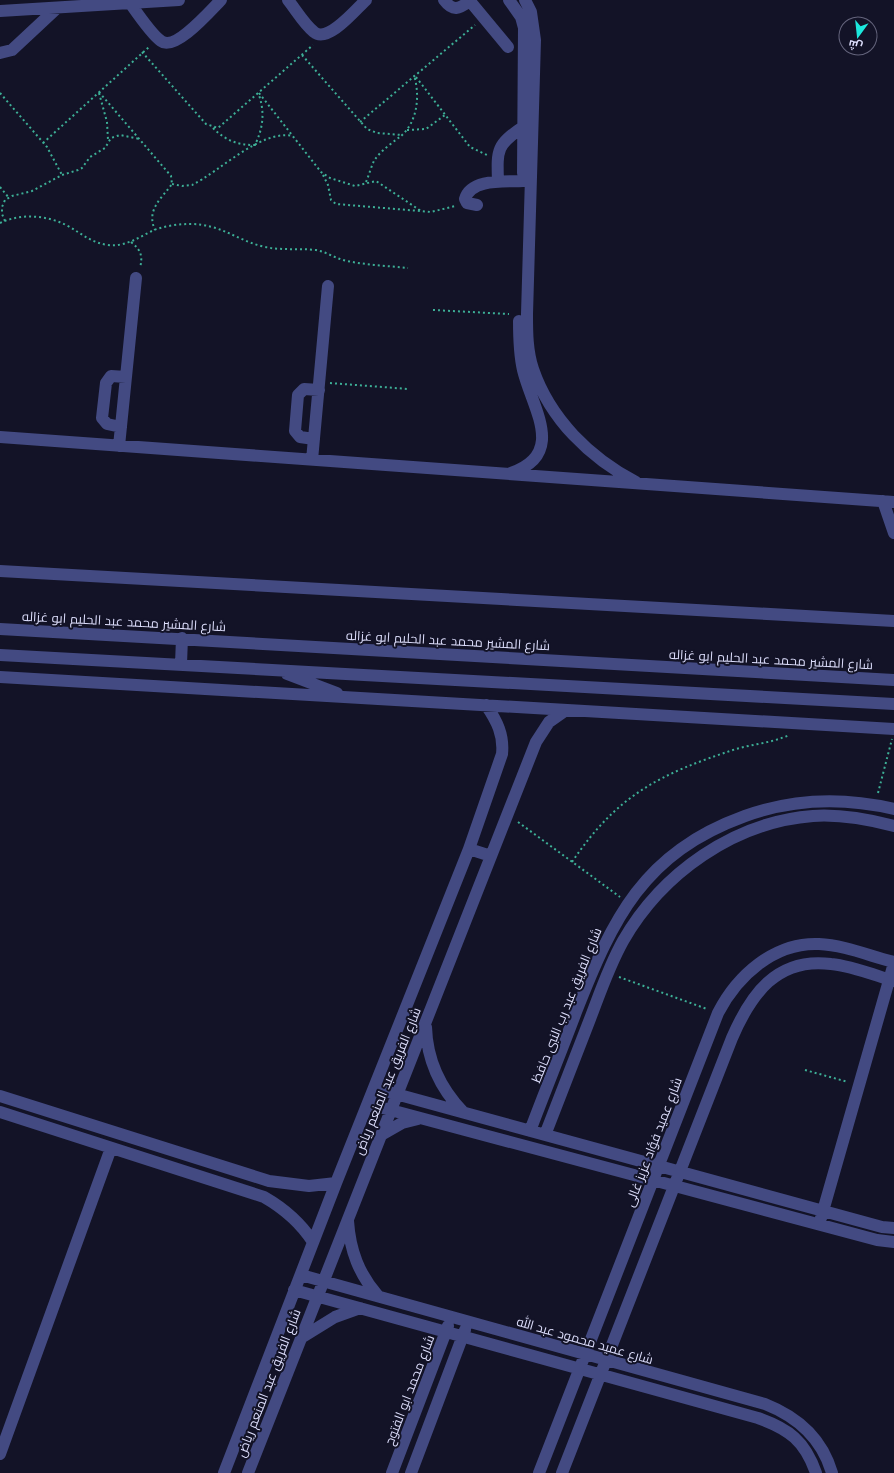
<svg xmlns="http://www.w3.org/2000/svg" width="894" height="1473" font-family="Inter,Cairo,sans-serif">
<style>
.lines{fill:none;stroke-linecap:round;stroke-linejoin:round}
.path{stroke:#3daf96;stroke-width:2;stroke-dasharray:2 3;stroke-linecap:butt}
.minor{stroke:#434a82;stroke-width:12}
.labels{text-anchor:middle;dominant-baseline:central;stroke-width:4;stroke-linejoin:round;paint-order:stroke}
.street-label{font-size:13px;fill:#dddefc;stroke:#131327}
</style>
<rect width="100%" height="100%" fill="#131327"/>
<g class="lines">
<path class="path" d="M 142,52 L 206,124 L 218,128 L 313,45
M 302,55 L 367,129 L 377,133 L 402,135
M 416,77 L 470,147 L 487,155
M 99,92 L 171,176 L 172,184 C 161,199 146,210 155,230
M 0,93 L 47,147 L 62,175
M 99,93 L 107,122 L 108,140
M 259,93 L 321,172 L 330,178 L 355,186 L 376,181 L 421,211 L 431,212 L 455,206
M 360,122 L 475,25
M 213,128 C 226,141 238,145 255,145 C 263,128 265,113 259,95
M 407,130 L 426,129 L 445,115
M 43,143 L 149,47
M 323,175 L 328,185 L 331,200 L 336,204 L 420,211
M 366,182 C 369,175 371,167 374,161 C 380,151 392,143 401,136 C 418,121 420,95 414,75
M 172,184 L 182,186 L 192,185 C 219,172 261,129 293,136
M 0,187 L 9,198
M 5,221 L 2,214 L 2,207 L 5,200 L 12,196 L 32,191 L 62,175 L 78,170 L 82,168 L 90,157 L 105,148 L 111,138 L 120,135 L 140,139
M 0,223 C 21,213 47,215 68,226 C 82,234 92,243 108,245 C 126,247 139,237 154,230 C 165,226 178,224 190,224 C 220,224 235,239 261,246 C 280,251 297,248 316,250 C 327,252 336,259 347,261 C 367,265 388,266 408,268
M 131,242 C 141,250 143,256 140,268
M 433,310 L 509,314
M 330,383 L 408,389
M 878,793 L 892,739
M 518,822 L 620,897
M 572,862 C 618,794 660,774 736,749 C 753,744 772,743 789,735
M 619,977 L 707,1009
M 805,1070 L 848,1082"/>
<path class="minor" d="M 288,0 C 296,10 304,24 314,32 C 328,44 356,9 366,0
M 444,0 C 453,12 459,9 470,1
M 469,0 L 508,47
M 509,0 L 521,17 L 524,28 L 523,173
M 525,0 L 531,12 L 535,40 L 527,314 C 527,332 527,351 533,369 C 550,419 590,458 636,482
M 130,3 C 137,13 152,35 161,41 C 175,52 211,10 221,0
M 0,11 L 179,0
M 0,53 L 12,50 L 57,8
M 498,182 C 497,150 496,145 523,127
M 477,205 L 467,203 L 465,199 C 471,178 506,182 523,181
M 121,427 L 107,424 L 102,418 L 106,383 L 111,376 L 126,377
M 0,437 L 894,502
M 314,439 L 300,437 L 295,431 L 298,395 L 304,389 L 319,390
M 119,446 L 136,278
M 312,460 L 328,286
M 511,473 C 567,454 532,408 523,370 C 519,353 519,337 519,321
M 883,501 L 894,533
M 0,571 L 894,621
M 0,629 L 894,680
M 0,655 L 894,704
M 181,664 L 182,638
M 287,674 L 337,693
M 0,677 L 894,729
M 469,849 L 491,856
M 426,1027 C 427,1060 440,1088 463,1112
M 374,1088 L 882,1227 L 894,1228
M 0,1096 L 269,1181 L 309,1186 L 336,1183
M 368,1104 L 877,1240 L 894,1242
M 0,1112 L 264,1197 C 285,1209 300,1222 313,1242
M 530,1131 C 545,1091 561,1052 576,1012 C 613,918 643,853 745,816 C 795,798 843,797 894,809
M 381,1135 L 402,1123 L 418,1119
M 545,1135 C 560,1097 575,1058 590,1019 C 600,993 609,966 623,941 C 662,873 734,822 813,816 C 841,814 867,819 894,826
M 821,1218 L 894,963
M 348,1221 C 350,1251 359,1274 378,1296
M 301,1275 L 765,1404 C 798,1417 822,1438 832,1473
M 294,1290 L 758,1418 C 789,1429 805,1441 816,1473
M 301,1338 L 335,1317 L 360,1308
M 0,1454 L 111,1148
M 224,1473 L 336,1183 L 469,849 L 502,754 C 504,735 497,721 486,705
M 248,1473 L 536,742 L 549,722 L 566,710
M 392,1473 L 448,1326
M 411,1473 L 465,1330
M 539,1473 L 718,1013 C 737,976 774,942 819,944 C 844,945 870,956 894,962
M 562,1473 L 732,1038 C 751,994 777,957 831,964 C 852,966 874,975 894,981"/>
</g>
<g class="labels">
<g class="street-label">
<text transform="translate(124 621) rotate(3)">شارع المشير محمد عبد الحليم ابو غزاله</text>
<text transform="translate(448 640) rotate(3)">شارع المشير محمد عبد الحليم ابو غزاله</text>
<text transform="translate(771 659) rotate(3)">شارع المشير محمد عبد الحليم ابو غزاله</text>
<text transform="translate(566 1005) rotate(-68)">شارع الفريق عبد رب النبى حافظ</text>
<text transform="translate(387 1081) rotate(-68)">شارع الفريق عبد المنعم رياض</text>
<text transform="translate(653 1142) rotate(-69)">شارع عميد فؤاد عزيز غالى</text>
<text transform="translate(585 1340) rotate(16)">شارع عميد محمود عبد الله</text>
<text transform="translate(268 1383) rotate(-69)">شارع الفريق عبد المنعم رياض</text>
<text transform="translate(409 1390) rotate(-69)">شارع محمد ابو الفتوح</text>
</g>
</g>
<g transform="translate(858 36) rotate(195)"><circle r="19" fill="#131327" stroke="#64647c"/>
<path d="M0-3L7 15L0 10L-7 15Z" fill="#1ce8dd"/>
<text y="-6" font-size="11" font-weight="bold" text-anchor="middle" fill="#dddefc">ش</text>
</g>
</svg>
